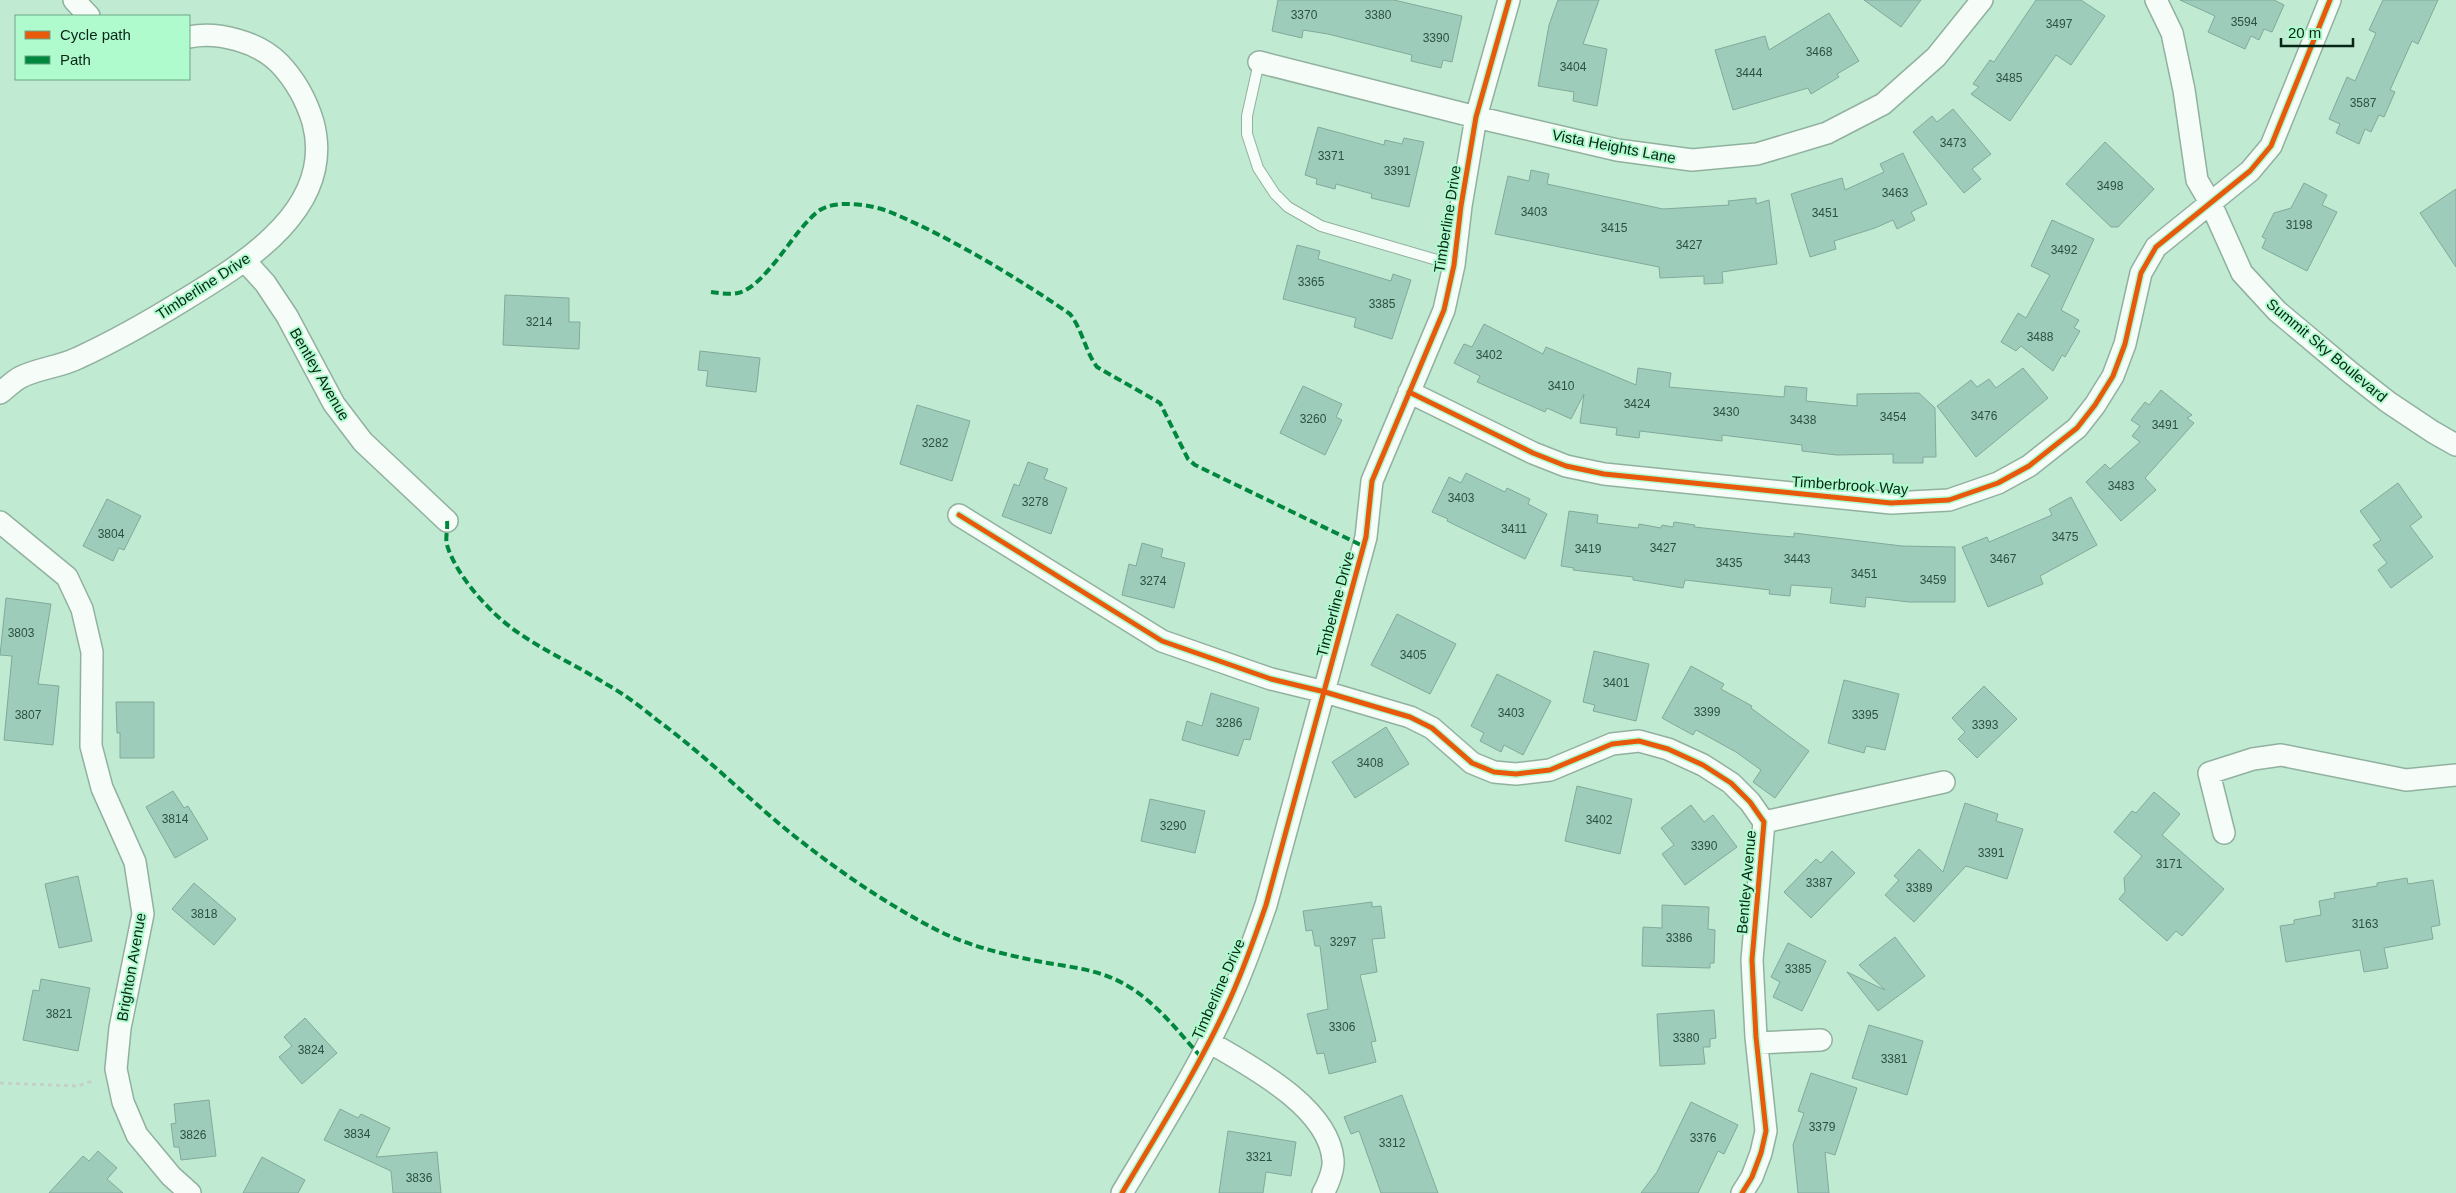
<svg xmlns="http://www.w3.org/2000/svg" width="2456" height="1193" font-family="Arial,sans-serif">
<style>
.building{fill:#9dccbb;stroke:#82a99a}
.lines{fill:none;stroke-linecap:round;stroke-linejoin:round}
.service-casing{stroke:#91b19f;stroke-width:12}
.minor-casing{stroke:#91b19f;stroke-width:24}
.path{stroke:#c3d0c8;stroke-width:3;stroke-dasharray:4 4;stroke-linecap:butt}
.service{stroke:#f6fcf8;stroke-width:10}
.minor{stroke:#f6fcf8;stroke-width:21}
.quiet{stroke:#00873e;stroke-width:4;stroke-dasharray:8 4;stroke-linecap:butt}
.cycleway-casing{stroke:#b0fbce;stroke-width:8}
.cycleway{stroke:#e8590c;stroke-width:5}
.labels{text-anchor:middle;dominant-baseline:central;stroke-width:4;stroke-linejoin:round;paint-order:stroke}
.number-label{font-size:12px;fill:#2c503f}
.street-label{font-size:15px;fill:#072616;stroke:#b0fbce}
</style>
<rect width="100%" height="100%" fill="#c1ead2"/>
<path class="building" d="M 1278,0 L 1394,0 L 1462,16 L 1452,62 L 1443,60 L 1441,68 L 1411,61 L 1412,55 L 1328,34 L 1303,30 L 1302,38 L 1272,31 Z
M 1558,0 L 1599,0 L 1583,44 L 1607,49 L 1597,106 L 1573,101 L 1574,92 L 1538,86 L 1549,25 Z
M 1864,0 L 1921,0 L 1901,27 Z
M 2036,0 L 2081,0 L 2105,16 L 2071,65 L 2056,55 L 2010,121 L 1971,94 L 1979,87 L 1973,84 L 1990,60 L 1994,62 Z
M 2180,0 L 2274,0 L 2284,5 L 2272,32 L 2264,29 L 2259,40 L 2251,36 L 2245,49 L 2208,32 L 2215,16 Z
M 2383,0 L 2438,0 L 2418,44 L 2412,41 L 2390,90 L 2395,92 L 2384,117 L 2379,115 L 2371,132 L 2365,129 L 2359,144 L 2336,133 L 2340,124 L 2329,119 L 2347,77 L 2355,81 L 2376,33 L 2369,30 Z
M 1829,13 L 1859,61 L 1837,74 L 1839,77 L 1811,94 L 1808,88 L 1733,110 L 1715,50 L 1765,36 L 1769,50 Z
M 1953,109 L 1991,154 L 1972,169 L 1981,179 L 1964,193 L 1913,132 L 1932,116 L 1937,122 Z
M 1318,127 L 1384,145 L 1385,140 L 1402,144 L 1404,138 L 1424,142 L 1409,207 L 1371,198 L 1372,194 L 1336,184 L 1335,189 L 1316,184 L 1317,179 L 1305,175 Z
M 2105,142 L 2154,189 L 2118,227 L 2111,227 L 2066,184 Z
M 1903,153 L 1927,204 L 1911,212 L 1915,220 L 1897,229 L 1893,220 L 1875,228 L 1834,241 L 1836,249 L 1810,257 L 1791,194 L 1842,178 L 1845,190 L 1884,172 L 1880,164 Z
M 1531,170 L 1549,174 L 1547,184 L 1663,209 L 1729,205 L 1728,201 L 1756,198 L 1756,204 L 1769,200 L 1777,264 L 1722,272 L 1723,283 L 1704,284 L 1704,276 L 1660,278 L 1659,267 L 1495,234 L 1508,176 L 1529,181 Z
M 2304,183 L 2327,195 L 2322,205 L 2337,212 L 2307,271 L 2262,248 L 2266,239 L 2262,237 L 2274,213 L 2291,208 Z
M 2456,189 L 2456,267 L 2420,213 Z
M 2052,220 L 2094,239 L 2061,310 L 2079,320 L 2074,328 L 2080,331 L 2065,357 L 2062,355 L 2053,371 L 2021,346 L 2016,351 L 2001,342 L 2018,313 L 2026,318 L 2050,275 L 2031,266 Z
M 1297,245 L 1320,251 L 1318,259 L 1391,281 L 1393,274 L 1411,280 L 1392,339 L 1354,327 L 1356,318 L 1283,299 Z
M 505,295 L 569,298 L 569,322 L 580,322 L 579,349 L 503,345 Z
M 1484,324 L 1543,354 L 1546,347 L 1636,385 L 1638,368 L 1671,373 L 1669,387 L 1784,397 L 1785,386 L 1807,388 L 1806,401 L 1857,406 L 1857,394 L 1919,393 L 1935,408 L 1936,457 L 1923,457 L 1923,463 L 1893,463 L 1893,454 L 1837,455 L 1802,451 L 1802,445 L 1722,435 L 1722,441 L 1640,431 L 1639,438 L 1616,435 L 1617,428 L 1580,423 L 1584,394 L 1571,419 L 1547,408 L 1545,412 L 1495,390 L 1477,382 L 1480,376 L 1454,363 L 1464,344 L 1472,347 Z
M 700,351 L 760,358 L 756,392 L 706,386 L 708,371 L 698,370 Z
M 2023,368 L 2048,398 L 1976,457 L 1937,406 L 1971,380 L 1977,387 L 1989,379 L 1996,388 Z
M 1303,386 L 1342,404 L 1336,417 L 1342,420 L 1325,455 L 1280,433 Z
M 2161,390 L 2192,415 L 2187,418 L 2194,423 L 2145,478 L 2156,490 L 2121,521 L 2086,482 L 2105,464 L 2110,469 L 2140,442 L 2132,436 L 2140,426 L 2131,420 L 2145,402 L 2149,405 Z
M 917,405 L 970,421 L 952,481 L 900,464 Z
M 1028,462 L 1048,469 L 1044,479 L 1067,488 L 1051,534 L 1002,516 L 1014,484 L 1019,486 Z
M 1466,473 L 1505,492 L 1507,488 L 1530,499 L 1528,504 L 1547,514 L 1525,559 L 1447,521 L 1448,519 L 1432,512 L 1449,477 L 1461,483 Z
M 2398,483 L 2422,517 L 2410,526 L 2433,557 L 2391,588 L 2378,570 L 2387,563 L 2373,545 L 2381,540 L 2360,511 Z
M 2071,497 L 2097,545 L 2040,576 L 2043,584 L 1988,607 L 1962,547 L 1987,537 L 1989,542 L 2052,515 L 2049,509 Z
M 107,499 L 141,516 L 124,550 L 119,548 L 113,561 L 83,546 Z
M 1569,511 L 1598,515 L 1597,523 L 1638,528 L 1639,524 L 1661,528 L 1662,525 L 1673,527 L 1674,522 L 1695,525 L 1694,527 L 1769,535 L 1794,537 L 1794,533 L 1902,546 L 1955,547 L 1955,602 L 1909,602 L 1866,597 L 1865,607 L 1830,603 L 1832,588 L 1791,585 L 1790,596 L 1769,594 L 1770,590 L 1685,580 L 1683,588 L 1633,580 L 1633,577 L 1573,570 L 1574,568 L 1561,566 Z
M 1142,543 L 1163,549 L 1161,557 L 1185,563 L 1174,608 L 1122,595 L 1129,564 L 1136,566 Z
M 6,598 L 51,604 L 38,684 L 59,686 L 53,745 L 4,740 L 12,656 L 0,655 Z
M 1397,614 L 1456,644 L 1430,694 L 1371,665 Z
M 1594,651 L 1649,664 L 1636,721 L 1593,711 L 1595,705 L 1583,702 Z
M 1691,666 L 1724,684 L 1721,689 L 1752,706 L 1751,708 L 1809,751 L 1775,798 L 1753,782 L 1761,770 L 1736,752 L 1696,730 L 1693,735 L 1662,718 Z
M 1497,674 L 1551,701 L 1523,755 L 1504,745 L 1501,752 L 1480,741 L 1484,733 L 1471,726 Z
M 1844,680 L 1899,694 L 1885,750 L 1866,746 L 1864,753 L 1828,743 Z
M 1984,686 L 2017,719 L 1977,758 L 1958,739 L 1965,732 L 1952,718 Z
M 1211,693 L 1259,708 L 1250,740 L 1244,739 L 1238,756 L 1182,740 L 1187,721 L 1202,726 Z
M 116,702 L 154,702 L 154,758 L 120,758 L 120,733 L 117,733 Z
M 1386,727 L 1409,764 L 1355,798 L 1332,762 Z
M 1577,786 L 1632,799 L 1620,854 L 1565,841 Z
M 173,791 L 184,808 L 188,806 L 208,839 L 175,858 L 146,807 Z
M 2154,792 L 2180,814 L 2162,835 L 2224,889 L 2182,936 L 2176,931 L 2167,941 L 2119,899 L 2125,892 L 2124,878 L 2142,856 L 2114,832 L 2132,811 L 2136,813 Z
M 1150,799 L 1205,811 L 1195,853 L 1141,841 Z
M 1965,803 L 1998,814 L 1996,821 L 2023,829 L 2007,879 L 1966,866 L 1914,922 L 1885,895 L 1899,880 L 1894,876 L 1919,849 L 1943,872 Z
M 1691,805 L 1704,822 L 1713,815 L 1737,847 L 1685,885 L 1662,854 L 1674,845 L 1661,828 Z
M 1832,851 L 1855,873 L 1811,918 L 1784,892 L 1816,859 L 1821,863 Z
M 78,876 L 92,941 L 59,948 L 45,884 Z
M 2407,878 L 2408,884 L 2433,880 L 2440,925 L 2431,927 L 2433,939 L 2384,948 L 2388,968 L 2364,972 L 2360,950 L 2286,962 L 2280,926 L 2294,924 L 2294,920 L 2321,915 L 2319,901 L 2335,898 L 2334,893 L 2377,886 L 2377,883 Z
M 194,883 L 236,919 L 214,945 L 172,909 Z
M 1372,902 L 1372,907 L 1381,906 L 1385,938 L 1372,939 L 1377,972 L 1360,975 L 1376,1041 L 1371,1042 L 1376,1062 L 1329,1074 L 1324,1053 L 1317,1054 L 1307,1014 L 1328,1009 L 1320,946 L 1315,946 L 1312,930 L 1306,931 L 1303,911 Z
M 1662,905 L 1709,907 L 1708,929 L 1715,930 L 1714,963 L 1710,963 L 1710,968 L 1642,966 L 1643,927 L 1662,928 Z
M 1895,937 L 1925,976 L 1878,1011 L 1847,972 L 1885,990 L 1859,965 Z
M 1788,943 L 1826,961 L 1802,1011 L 1773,997 L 1780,982 L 1771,977 Z
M 41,979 L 90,988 L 78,1051 L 23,1040 L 33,990 L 39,991 Z
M 1714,1010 L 1716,1038 L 1710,1039 L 1710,1047 L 1703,1047 L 1705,1064 L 1660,1066 L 1657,1014 Z
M 305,1018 L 337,1053 L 302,1084 L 279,1057 L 292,1046 L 284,1037 Z
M 1869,1025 L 1923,1041 L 1907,1095 L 1852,1078 Z
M 1811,1073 L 1857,1088 L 1835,1155 L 1825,1152 L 1829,1193 L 1798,1193 L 1793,1145 L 1804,1113 L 1798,1111 Z
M 1402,1095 L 1438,1193 L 1381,1193 L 1359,1131 L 1351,1134 L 1344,1117 Z
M 209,1100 L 216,1156 L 181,1160 L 179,1147 L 174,1147 L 171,1124 L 176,1123 L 174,1104 Z
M 1691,1102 L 1738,1125 L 1724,1154 L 1718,1151 L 1698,1193 L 1641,1193 L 1657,1172 Z
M 340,1109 L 358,1118 L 361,1114 L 390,1128 L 376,1157 L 437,1152 L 441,1193 L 393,1193 L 391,1171 L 324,1140 Z
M 1228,1131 L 1296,1142 L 1291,1176 L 1266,1172 L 1263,1193 L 1219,1193 Z
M 98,1151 L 117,1168 L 107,1179 L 123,1193 L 49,1193 L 83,1156 L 89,1161 Z
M 262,1157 L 305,1180 L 298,1193 L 243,1193 Z"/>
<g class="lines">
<g class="service-casing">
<path id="service" d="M 1259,62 L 1247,116 L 1247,134 L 1258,168 L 1275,194 L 1288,207 L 1321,226 L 1454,265"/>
</g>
<g class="minor-casing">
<path id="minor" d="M 74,0 L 89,16
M 2156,0 L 2172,33 L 2184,90 L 2197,180 L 2211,204 L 2242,273 L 2277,311 L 2351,373 L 2388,402 L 2433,432 L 2456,445
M 1259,62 L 1476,117 L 1617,150 L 1692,160 L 1757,154 L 1827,133 L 1883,104 L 1936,57 L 1982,0
M 245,261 L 265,283 L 287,316 L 334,404 L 363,442 L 447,521
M 1409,392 L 1533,453 L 1566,466 L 1604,474 L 1891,503 L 1949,500 L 1998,483 L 2029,466 L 2077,428 L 2095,405 L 2113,376 L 2125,344 L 2141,273 L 2156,247 L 2250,171 L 2271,146 L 2330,0
M 0,393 C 7,388 13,381 21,377 C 39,368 60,367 78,358 C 115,341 150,321 184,300 C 246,262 336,208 313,122 C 306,99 296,81 280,64 C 259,42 218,31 189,37
M 959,515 L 1162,641 L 1271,679 L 1325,692 L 1410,717 L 1432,728 L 1472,763 L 1494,772 L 1516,774 L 1550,770 L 1612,744 L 1639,741 L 1668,749 L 1703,765 L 1731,783 L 1750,802 L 1764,822 L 1752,960 L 1756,1037 L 1766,1131 L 1761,1153 L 1752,1177 L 1742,1193
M 0,522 L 67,577 L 82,609 L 92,652 L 91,746 L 102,788 L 135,862 L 143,914 L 120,1028 L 116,1069 L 123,1102 L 137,1135 L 171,1176 L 190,1193
M 1764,822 L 1944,782
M 2224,833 L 2209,773 L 2253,759 L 2281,755 L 2406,780 L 2456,775
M 1209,1042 C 1250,1066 1329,1107 1333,1160 C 1334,1169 1328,1185 1323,1193
M 1757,1043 L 1821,1040
M 1122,1193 C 1160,1129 1200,1066 1230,999 C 1244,968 1255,937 1266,905 L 1366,537 L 1372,481 L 1444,310 L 1454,265 L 1461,206 L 1476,117 L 1509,0"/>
</g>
<path class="path" d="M 0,1083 L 78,1086 L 95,1080"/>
<use href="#service" class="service"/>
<use href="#minor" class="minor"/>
<path class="quiet" d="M 711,292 C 719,293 730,295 738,293 C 767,286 795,227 820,210 C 837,199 873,205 890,212 C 950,237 1016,277 1070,314 C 1083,331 1085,351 1097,367 L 1160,403 L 1188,459 L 1195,465 L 1363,546
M 447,521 C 448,529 445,538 447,545 C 454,568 473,592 490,609 C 523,643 567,659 606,684 C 624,694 641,707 657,720 C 705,755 747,798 793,835 C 836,869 883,902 933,928 C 965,945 1002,954 1037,961 C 1062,966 1089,968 1112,978 C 1150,994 1175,1028 1201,1057"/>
<g class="cycleway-casing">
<path id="cycleway" d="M 1409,392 L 1533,453 L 1566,466 L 1604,474 L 1891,503 L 1949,500 L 1998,483 L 2029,466 L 2077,428 L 2095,405 L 2113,376 L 2125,344 L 2141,273 L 2156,247 L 2250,171 L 2271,146 L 2330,0
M 959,515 L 1162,641 L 1271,679 L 1325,692 L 1410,717 L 1432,728 L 1472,763 L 1494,772 L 1516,774 L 1550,770 L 1612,744 L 1639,741 L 1668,749 L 1703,765 L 1731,783 L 1750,802 L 1764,822 L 1752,960 L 1756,1037 L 1766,1131 L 1761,1153 L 1752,1177 L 1742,1193
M 1122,1193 C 1160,1129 1200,1066 1230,999 C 1244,968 1255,937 1266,905 L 1366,537 L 1372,481 L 1444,310 L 1454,265 L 1461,206 L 1476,117 L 1509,0"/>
</g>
<use href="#cycleway" class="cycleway"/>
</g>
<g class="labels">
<g class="number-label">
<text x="1304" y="15">3370</text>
<text x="1378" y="15">3380</text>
<text x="2244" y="22">3594</text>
<text x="2059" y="24">3497</text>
<text x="1436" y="38">3390</text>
<text x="1819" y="52">3468</text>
<text x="1573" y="67">3404</text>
<text x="1749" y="73">3444</text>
<text x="2009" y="78">3485</text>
<text x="2363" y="103">3587</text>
<text x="1953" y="143">3473</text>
<text x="1331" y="156">3371</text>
<text x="1397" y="171">3391</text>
<text x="2110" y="186">3498</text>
<text x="1895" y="193">3463</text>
<text x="1534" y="212">3403</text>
<text x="1825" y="213">3451</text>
<text x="2299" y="225">3198</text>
<text x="1614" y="228">3415</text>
<text x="1689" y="245">3427</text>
<text x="2064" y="250">3492</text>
<text x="1311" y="282">3365</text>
<text x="1382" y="304">3385</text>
<text x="539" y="322">3214</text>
<text x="2040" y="337">3488</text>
<text x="1489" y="355">3402</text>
<text x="1561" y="386">3410</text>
<text x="1637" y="404">3424</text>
<text x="1726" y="412">3430</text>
<text x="1984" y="416">3476</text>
<text x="1893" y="417">3454</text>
<text x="1313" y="419">3260</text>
<text x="1803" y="420">3438</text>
<text x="2165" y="425">3491</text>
<text x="935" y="443">3282</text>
<text x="2121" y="486">3483</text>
<text x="1461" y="498">3403</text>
<text x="1035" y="502">3278</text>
<text x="1514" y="529">3411</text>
<text x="111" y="534">3804</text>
<text x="2065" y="537">3475</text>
<text x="1663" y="548">3427</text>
<text x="1588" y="549">3419</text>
<text x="1797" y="559">3443</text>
<text x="2003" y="559">3467</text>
<text x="1729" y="563">3435</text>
<text x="1864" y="574">3451</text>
<text x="1933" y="580">3459</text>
<text x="1153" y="581">3274</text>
<text x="21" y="633">3803</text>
<text x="1413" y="655">3405</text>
<text x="1616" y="683">3401</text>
<text x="1707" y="712">3399</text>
<text x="1511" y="713">3403</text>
<text x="28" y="715">3807</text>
<text x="1865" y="715">3395</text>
<text x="1229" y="723">3286</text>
<text x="1985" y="725">3393</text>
<text x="1370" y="763">3408</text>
<text x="175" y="819">3814</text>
<text x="1599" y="820">3402</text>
<text x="1173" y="826">3290</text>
<text x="1704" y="846">3390</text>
<text x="1991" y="853">3391</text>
<text x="2169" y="864">3171</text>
<text x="1819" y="883">3387</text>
<text x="1919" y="888">3389</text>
<text x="204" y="914">3818</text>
<text x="2365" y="924">3163</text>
<text x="1679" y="938">3386</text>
<text x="1343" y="942">3297</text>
<text x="1798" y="969">3385</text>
<text x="59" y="1014">3821</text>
<text x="1342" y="1027">3306</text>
<text x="1686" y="1038">3380</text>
<text x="311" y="1050">3824</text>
<text x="1894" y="1059">3381</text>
<text x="1822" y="1127">3379</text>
<text x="357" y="1134">3834</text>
<text x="193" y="1135">3826</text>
<text x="1703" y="1138">3376</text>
<text x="1392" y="1143">3312</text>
<text x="1259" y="1157">3321</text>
<text x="419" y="1178">3836</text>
</g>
<g class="street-label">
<text transform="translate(1614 146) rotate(11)">Vista Heights Lane</text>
<text transform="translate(1447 219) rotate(-81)">Timberline Drive</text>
<text transform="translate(203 286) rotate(-33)">Timberline Drive</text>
<text transform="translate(2327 350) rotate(40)">Summit Sky Boulevard</text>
<text transform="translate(320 374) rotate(60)">Bentley Avenue</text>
<text transform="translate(1850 485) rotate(4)">Timberbrook Way</text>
<text transform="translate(1335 604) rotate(-75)">Timberline Drive</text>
<text transform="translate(1746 882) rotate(-85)">Bentley Avenue</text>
<text transform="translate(131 967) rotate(-80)">Brighton Avenue</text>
<text transform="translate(1218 989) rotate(-66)">Timberline Drive</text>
</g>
</g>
<rect x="15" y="15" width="175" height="65" fill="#b0fbce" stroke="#6ca684"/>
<rect x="25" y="31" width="25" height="8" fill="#e8590c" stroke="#6ca684"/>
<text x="60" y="40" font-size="15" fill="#072616">Cycle path</text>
<rect x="25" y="56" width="25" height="8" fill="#00873e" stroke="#6ca684"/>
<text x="60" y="65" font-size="15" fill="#072616">Path</text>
<path d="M2281 38v8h72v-8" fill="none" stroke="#072616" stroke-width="2.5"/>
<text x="2288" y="38" font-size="15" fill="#072616" stroke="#b0fbce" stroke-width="4" paint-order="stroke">20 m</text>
</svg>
